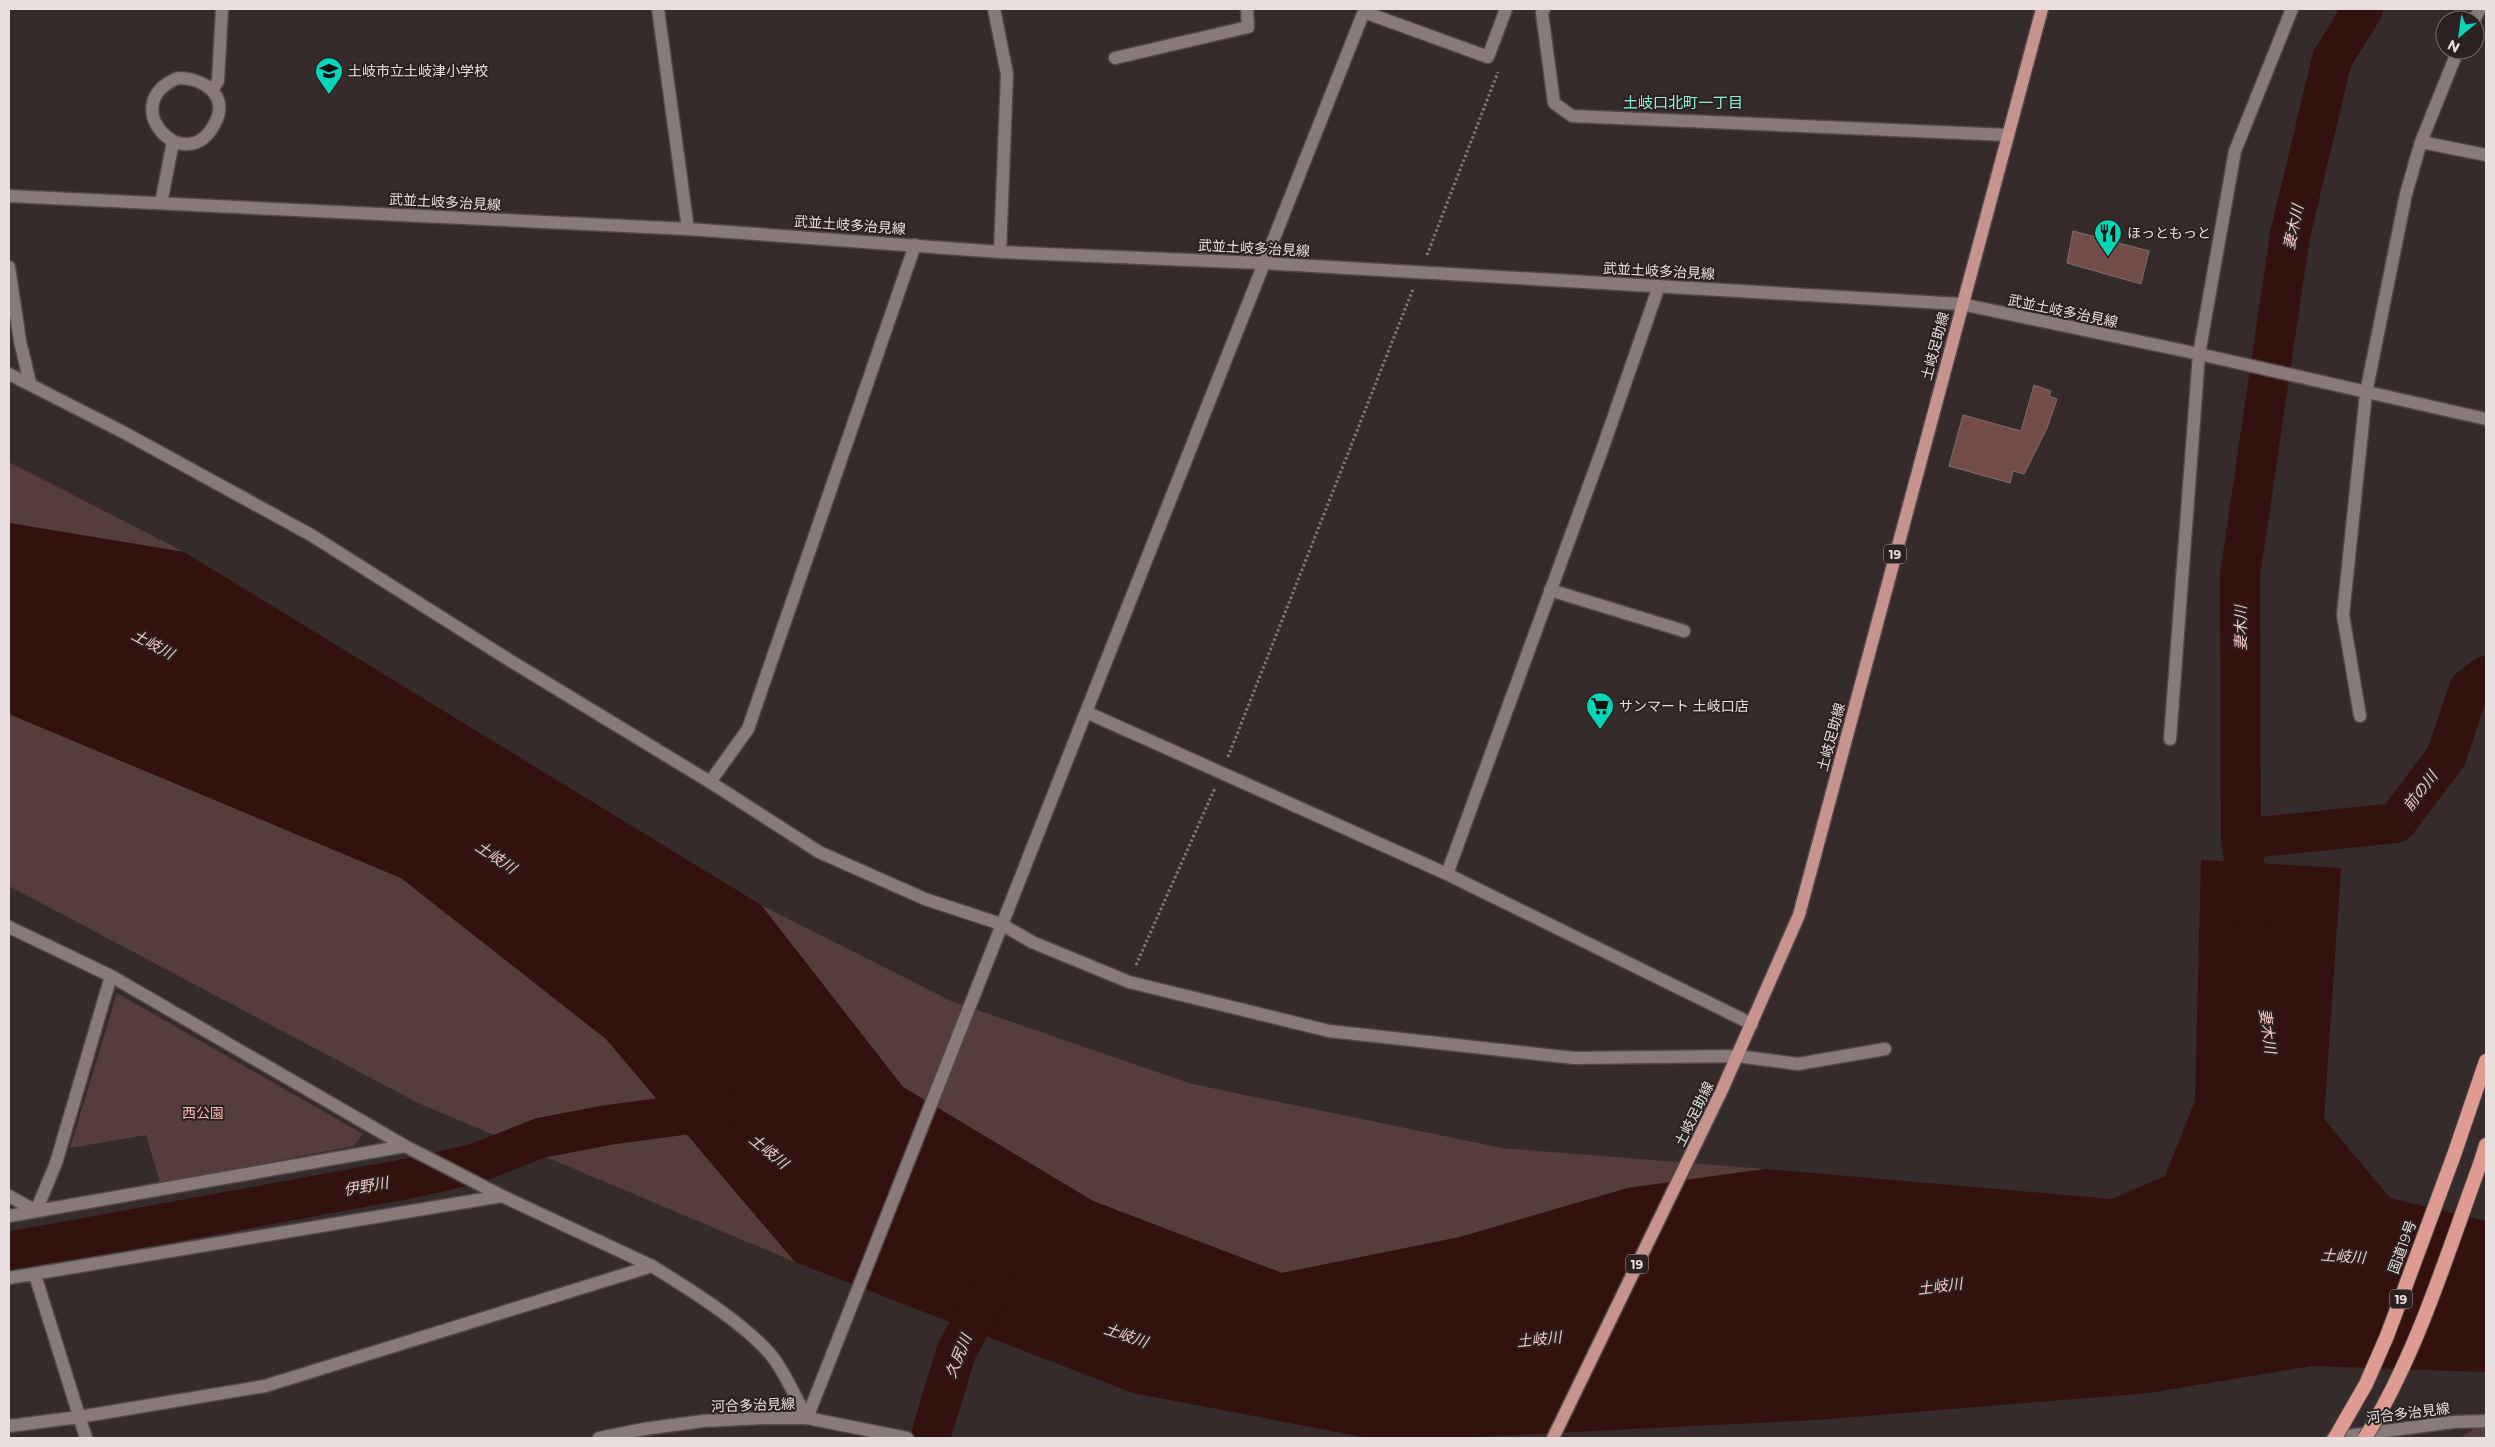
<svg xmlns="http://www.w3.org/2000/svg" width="2495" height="1447" font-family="Montserrat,'Noto Sans JP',sans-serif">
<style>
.green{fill:#543d3a}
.water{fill:#33110e}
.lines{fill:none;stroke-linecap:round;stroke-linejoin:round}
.river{stroke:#33110e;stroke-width:40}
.building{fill:#744c47;stroke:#7b6f6d}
.service-casing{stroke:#524847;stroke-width:15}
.minor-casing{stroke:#524847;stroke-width:15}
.tertiary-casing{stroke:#524847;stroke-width:15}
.secondary-casing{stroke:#524847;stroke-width:15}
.primary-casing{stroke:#524847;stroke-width:15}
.trunk-casing{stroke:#524847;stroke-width:16}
.path{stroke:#807776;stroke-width:3;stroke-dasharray:2.5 2.5;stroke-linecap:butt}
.service{stroke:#877a79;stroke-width:12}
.minor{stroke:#877a79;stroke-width:12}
.tertiary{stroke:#877a79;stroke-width:12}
.secondary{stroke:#877a79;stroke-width:12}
.primary{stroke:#c8938c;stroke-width:12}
.trunk{stroke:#de9b92;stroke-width:14}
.trunk-bridge-casing{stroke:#524847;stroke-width:16;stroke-linecap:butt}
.trunk-bridge{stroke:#de9b92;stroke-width:14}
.labels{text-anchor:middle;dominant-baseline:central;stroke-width:4;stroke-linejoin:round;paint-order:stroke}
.shield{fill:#2b2120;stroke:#afa7a6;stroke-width:1}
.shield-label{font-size:12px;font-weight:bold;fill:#e7e0df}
.poi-label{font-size:14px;fill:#e7e0df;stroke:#2b2120;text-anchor:start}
.street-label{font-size:14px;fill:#e7e0df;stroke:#2b2120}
.park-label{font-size:14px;fill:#fbb3aa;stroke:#2b2120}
.neighbourhood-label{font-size:15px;fill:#8cefd8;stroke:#2b2120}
.water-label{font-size:15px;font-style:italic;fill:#f6c9c3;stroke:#2b2120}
</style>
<rect width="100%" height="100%" fill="#352b2a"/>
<path class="green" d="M 9,462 L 184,552 L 9,523 Z
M 9,714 L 401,878 L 606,1039 L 795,1262 L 418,1103 L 9,886 Z
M 761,905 L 951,1001 L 1192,1084 L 1502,1148 L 1765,1169 L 1628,1188 L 1460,1237 L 1282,1273 L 1093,1201 L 903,1087 Z
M 117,993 L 363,1134 L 354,1146 L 160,1183 L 146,1135 L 70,1148 Z
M 2486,1422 L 2486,1438 L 2460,1438 L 2483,1423 Z"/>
<path class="water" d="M 9,523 L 184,552 L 761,905 L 903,1087 L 1093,1201 L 1282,1273 L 1460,1237 L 1628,1188 L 1765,1169 L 2112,1199 L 2165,1176 L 2195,1101 L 2201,860 L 2341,868 L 2324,1119 L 2390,1198 L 2486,1221 L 2486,1372 L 2312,1366 L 2149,1393 L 1817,1420 L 1453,1438 L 1368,1438 L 1133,1393 L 795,1262 L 606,1039 L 401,878 L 9,714 Z"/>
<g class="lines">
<path class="river" d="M 2241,839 L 2396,823 L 2446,757 L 2469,689 L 2486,676
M 2252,917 L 2241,839 L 2240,575 L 2290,235 L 2332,59 L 2363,9
M 9,1252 L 417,1177 L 477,1163 L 540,1138 L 608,1125 L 720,1110
M 932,1432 L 956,1352 L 993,1284"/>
</g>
<path class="building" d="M 2073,231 L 2149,251 L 2141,284 L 2067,263 Z
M 2034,385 L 2051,391 L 2049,396 L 2057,399 L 2047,428 L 2024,474 L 2013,471 L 2010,483 L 1949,466 L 1963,415 L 2021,431 Z"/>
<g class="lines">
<g class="service-casing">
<path id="service" d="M 178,78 C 203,78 230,95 215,123 C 186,181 114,104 178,78 Z
M 212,90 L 218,81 L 222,9
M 161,203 L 173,142
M 1550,590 L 1684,631"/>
</g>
<g class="minor-casing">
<path id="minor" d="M 994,9 L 1007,74 L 1000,252
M 1365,9 L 1086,712 L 1447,874 L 1752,1024
M 1544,9 L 1542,13 L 1554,103 L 1572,116 L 2008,135
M 1364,12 L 1488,57 L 1506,9
M 2474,20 L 2480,9
M 1115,58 L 1248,27 L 1247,9
M 2421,142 L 2486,155
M 9,267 L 20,341 L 30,383
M 9,374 L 123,432 L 311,535 L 506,658 L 710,782 L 819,852 L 925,899 L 1001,924 L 1032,942 L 1129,982 L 1329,1031 L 1574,1058 L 1737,1056 L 1798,1064 L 1885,1049
M 2360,716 L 2343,615 L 2366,393 L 2406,194 L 2421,142 L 2458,50
M 2170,739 L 2199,354 L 2235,151 L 2292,9
M 710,782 L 748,729 L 915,245
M 1447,874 L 1602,450 L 1659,286
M 9,927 L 111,976 L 405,1146 L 502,1196 L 652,1266
M 9,1196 L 36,1211 L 56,1163 L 111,976
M 9,1216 L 405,1146
M 35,1275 L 86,1438
M 9,1278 L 502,1196
M 9,1426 L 79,1417 L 265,1386 L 652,1266"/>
</g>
<g class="tertiary-casing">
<path id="tertiary" d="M 658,9 L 688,229
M 652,1266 C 689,1289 743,1322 771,1355 C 785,1372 796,1399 807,1418
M 807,1418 L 1086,712"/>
</g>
<g class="secondary-casing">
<path id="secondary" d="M 9,196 L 688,229 L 1000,252 L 1262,263 L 1961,304 L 2199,354 L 2486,419
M 599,1438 L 644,1429 L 703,1421 L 766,1418 L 807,1418 L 907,1438
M 2333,1438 L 2453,1422 L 2486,1421"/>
</g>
<g class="primary-casing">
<path id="primary" d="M 1553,1438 L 1722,1090 L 1799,915 L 2042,9"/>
</g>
<g class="trunk-casing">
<path id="trunk" d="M 2454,1155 L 2486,1061
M 2480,1164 L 2486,1145"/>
</g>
<path class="path" d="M 1427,255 L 1498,72
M 1228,757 L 1413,289
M 1136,965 L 1215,788"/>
<use href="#service" class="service"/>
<use href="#minor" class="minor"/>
<use href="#tertiary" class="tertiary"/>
<use href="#secondary" class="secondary"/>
<use href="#primary" class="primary"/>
<use href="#trunk" class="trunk"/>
<g class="trunk-bridge-casing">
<path id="trunk-bridge" d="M 2335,1438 L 2366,1384 L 2387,1336 L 2454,1155
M 2365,1438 C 2417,1354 2446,1257 2480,1164"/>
</g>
<use href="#trunk-bridge" class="trunk-bridge"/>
</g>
<defs>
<g id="school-pin" transform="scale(1.4375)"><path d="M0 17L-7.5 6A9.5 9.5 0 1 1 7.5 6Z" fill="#07d5b6" stroke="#2b2120"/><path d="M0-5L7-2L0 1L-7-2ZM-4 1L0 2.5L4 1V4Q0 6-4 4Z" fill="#111"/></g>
<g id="restaurant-pin" transform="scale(1.4375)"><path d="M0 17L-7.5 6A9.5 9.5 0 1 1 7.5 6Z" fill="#07d5b6" stroke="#2b2120"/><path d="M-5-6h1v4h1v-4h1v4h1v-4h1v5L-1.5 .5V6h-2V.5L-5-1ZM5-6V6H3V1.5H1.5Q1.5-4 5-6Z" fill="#111"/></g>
<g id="supermarket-pin" transform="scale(1.4375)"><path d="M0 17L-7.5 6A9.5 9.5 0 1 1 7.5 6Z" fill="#07d5b6" stroke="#2b2120"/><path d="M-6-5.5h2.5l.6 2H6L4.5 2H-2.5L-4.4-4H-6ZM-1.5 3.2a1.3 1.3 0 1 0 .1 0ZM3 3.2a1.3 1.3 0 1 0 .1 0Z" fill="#111"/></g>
</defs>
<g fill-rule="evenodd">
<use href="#school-pin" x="329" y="71"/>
<use href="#restaurant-pin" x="2108" y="233"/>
<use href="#supermarket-pin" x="1600" y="706"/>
</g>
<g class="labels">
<g class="shield">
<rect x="1884" y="544.5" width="22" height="19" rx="4"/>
<rect x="1626" y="1254.5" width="22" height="19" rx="4"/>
<rect x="2390" y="1289.5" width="22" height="19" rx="4"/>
</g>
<g class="shield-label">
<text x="1895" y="554">19</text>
<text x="1637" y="1264">19</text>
<text x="2401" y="1299">19</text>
</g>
<g class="poi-label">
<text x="348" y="71">土岐市立土岐津小学校</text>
<text x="2127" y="233">ほっともっと</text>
<text x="1619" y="706">サンマート 土岐口店</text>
</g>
<g class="street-label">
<text transform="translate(445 202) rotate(3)">武並土岐多治見線</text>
<text transform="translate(850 225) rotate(4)">武並土岐多治見線</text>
<text transform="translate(1254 248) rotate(3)">武並土岐多治見線</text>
<text transform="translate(1659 271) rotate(3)">武並土岐多治見線</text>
<text transform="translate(2063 311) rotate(12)">武並土岐多治見線</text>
<text transform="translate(1935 346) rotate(-75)">土岐足助線</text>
<text transform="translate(1831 737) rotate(-75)">土岐足助線</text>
<text transform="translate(1694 1114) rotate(-64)">土岐足助線</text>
<text transform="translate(2402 1247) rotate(-70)">国道19号</text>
<text transform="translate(753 1405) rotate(-2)">河合多治見線</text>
<text transform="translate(2408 1413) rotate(-7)">河合多治見線</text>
</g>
<g class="park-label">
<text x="203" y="1113">西公園</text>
</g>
<g class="neighbourhood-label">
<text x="1683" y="102">土岐口北町一丁目</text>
</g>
<g class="water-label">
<text transform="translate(2293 227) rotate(-78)">妻木川</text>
<text transform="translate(2240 628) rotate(-90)">妻木川</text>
<text transform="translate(153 644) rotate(28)">土岐川</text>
<text transform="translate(2420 791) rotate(-53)">前の川</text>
<text transform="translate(496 857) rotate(34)">土岐川</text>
<text transform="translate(2268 1031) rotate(82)">妻木川</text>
<text transform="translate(769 1151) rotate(39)">土岐川</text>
<text transform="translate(366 1186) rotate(-10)">伊野川</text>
<text transform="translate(2343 1256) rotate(4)">土岐川</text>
<text transform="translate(1940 1286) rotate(-7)">土岐川</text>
<text transform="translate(1126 1335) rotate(19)">土岐川</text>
<text transform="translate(1539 1339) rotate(-6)">土岐川</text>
<text transform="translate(958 1356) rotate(-68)">久尻川</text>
</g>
</g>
<rect width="2495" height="1447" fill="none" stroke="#e7e0df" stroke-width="20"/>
<g transform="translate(2460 35) rotate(209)"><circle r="24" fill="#2b2120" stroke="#766d6c"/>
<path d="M0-4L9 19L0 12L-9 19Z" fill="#07d5b6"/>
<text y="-8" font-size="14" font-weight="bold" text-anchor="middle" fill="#e7e0df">N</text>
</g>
</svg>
